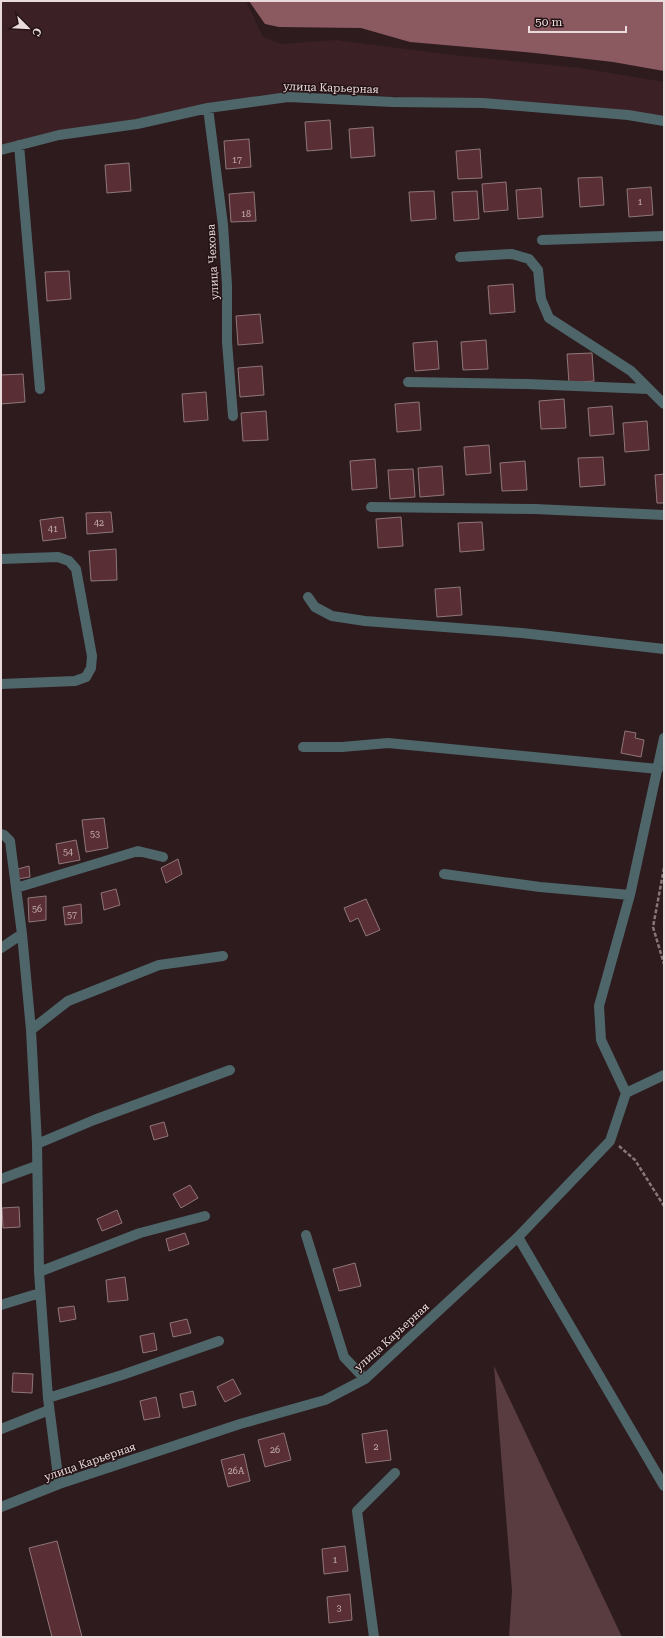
<svg xmlns="http://www.w3.org/2000/svg" width="665" height="1638" font-family="'Roboto Serif',serif">
<style>
.built{fill:#3b2125}
.green{fill:#583c3f}
.water{fill:#8b5a61}
.building{fill:#5a2e35;stroke:#8f7779}
.lines{fill:none;stroke-linecap:round;stroke-linejoin:round}
.path{stroke:#887779;stroke-width:2.5;stroke-dasharray:4 2;stroke-linecap:butt}
.minor{stroke:#4e6669;stroke-width:10}
.labels{text-anchor:middle;dominant-baseline:central;stroke-width:3;stroke-linejoin:round;paint-order:stroke}
.number-label{font-size:9px;fill:#c5b0b2}
.street-label{font-size:11px;fill:#e9dbdc;stroke:#241215}
</style>
<rect width="100%" height="100%" fill="#2e1b1e"/>
<path class="built" d="M 1,1 L 246,1 L 263,37 L 281,44 L 335,40 L 453,55 L 580,68 L 664,82 L 664,118 L 524,104 L 320,92 L 219,105 L 1,149 Z"/>
<path class="green" d="M 494,1366 L 622,1637 L 509,1637 L 512,1591 Z"/>
<path class="water" d="M 249,1 L 664,1 L 664,71 L 613,62 L 535,53 L 410,42 L 361,28 L 279,27 L 265,24 Z"/>
<path class="building" d="M 330,120 L 332,149 L 307,151 L 305,122 Z
M 373,127 L 375,156 L 351,158 L 349,129 Z
M 249,139 L 251,167 L 226,169 L 224,141 Z
M 480,149 L 482,178 L 458,179 L 456,151 Z
M 129,163 L 131,191 L 107,193 L 105,165 Z
M 602,177 L 604,205 L 580,207 L 578,178 Z
M 506,182 L 508,210 L 484,212 L 482,184 Z
M 651,187 L 653,215 L 629,217 L 627,189 Z
M 541,188 L 543,217 L 518,219 L 516,190 Z
M 434,191 L 436,219 L 411,221 L 409,192 Z
M 477,191 L 479,219 L 454,221 L 452,192 Z
M 254,192 L 256,221 L 231,222 L 229,194 Z
M 69,271 L 71,299 L 47,301 L 45,272 Z
M 513,284 L 515,312 L 490,314 L 488,286 Z
M 260,314 L 263,343 L 238,345 L 236,316 Z
M 486,340 L 488,369 L 463,370 L 461,342 Z
M 437,341 L 439,369 L 415,371 L 413,343 Z
M 592,353 L 594,381 L 569,383 L 567,354 Z
M 262,366 L 264,395 L 240,397 L 238,368 Z
M 23,374 L 25,402 L 1,404 L 1,375 Z
M 206,392 L 208,420 L 184,422 L 182,394 Z
M 564,399 L 566,428 L 541,429 L 539,401 Z
M 419,402 L 421,430 L 397,432 L 395,404 Z
M 612,406 L 614,434 L 590,436 L 588,408 Z
M 266,411 L 268,440 L 243,441 L 241,413 Z
M 647,421 L 649,450 L 625,452 L 623,423 Z
M 489,445 L 491,473 L 466,475 L 464,447 Z
M 603,457 L 605,485 L 580,487 L 578,458 Z
M 375,459 L 377,488 L 352,490 L 350,461 Z
M 525,461 L 527,490 L 502,491 L 500,463 Z
M 442,466 L 444,495 L 420,497 L 418,468 Z
M 413,469 L 415,497 L 390,499 L 388,470 Z
M 664,474 L 664,503 L 657,503 L 655,475 Z
M 111,512 L 113,532 L 87,534 L 86,513 Z
M 63,517 L 66,538 L 43,541 L 40,520 Z
M 401,517 L 403,546 L 378,548 L 376,519 Z
M 482,522 L 484,550 L 460,552 L 458,523 Z
M 116,549 L 117,580 L 91,581 L 89,551 Z
M 460,587 L 462,615 L 437,617 L 435,589 Z
M 625,731 L 636,733 L 635,738 L 644,740 L 641,757 L 621,753 Z
M 104,818 L 108,848 L 86,852 L 82,820 Z
M 76,840 L 80,860 L 59,864 L 56,844 Z
M 178,859 L 182,874 L 166,883 L 161,868 Z
M 29,866 L 30,877 L 18,879 L 18,869 Z
M 116,889 L 120,905 L 104,910 L 101,893 Z
M 46,896 L 46,920 L 29,922 L 28,898 Z
M 366,899 L 380,930 L 366,936 L 358,918 L 350,922 L 344,908 Z
M 81,904 L 82,923 L 65,925 L 63,907 Z
M 164,1122 L 168,1136 L 154,1140 L 150,1126 Z
M 190,1185 L 198,1198 L 181,1208 L 173,1194 Z
M 19,1207 L 20,1227 L 3,1228 L 2,1208 Z
M 117,1210 L 122,1223 L 102,1231 L 97,1219 Z
M 185,1233 L 189,1244 L 169,1251 L 166,1239 Z
M 355,1263 L 361,1286 L 339,1291 L 333,1269 Z
M 125,1277 L 128,1300 L 108,1302 L 106,1280 Z
M 74,1306 L 76,1319 L 60,1322 L 58,1308 Z
M 187,1319 L 191,1333 L 173,1337 L 170,1323 Z
M 154,1333 L 157,1350 L 143,1353 L 140,1336 Z
M 13,1373 L 33,1374 L 32,1393 L 12,1392 Z
M 233,1379 L 241,1394 L 225,1402 L 217,1387 Z
M 193,1391 L 196,1405 L 183,1408 L 180,1394 Z
M 156,1397 L 160,1417 L 144,1420 L 140,1401 Z
M 387,1430 L 391,1460 L 366,1463 L 362,1434 Z
M 284,1433 L 291,1460 L 265,1467 L 258,1440 Z
M 244,1454 L 250,1481 L 228,1487 L 221,1460 Z
M 57,1541 L 82,1637 L 52,1637 L 29,1548 Z
M 345,1546 L 348,1571 L 324,1574 L 322,1549 Z
M 350,1594 L 352,1620 L 329,1623 L 327,1597 Z"/>
<g class="lines">
<path class="path" d="M 664,868 L 653,927 L 664,964
M 619,1146 L 635,1160 L 664,1206"/>
<path class="minor" d="M 208,108 L 223,225 L 227,285 L 227,342 L 233,416
M 19,145 L 40,389
M 1,150 L 59,135 L 137,124 L 208,108 L 288,97 L 393,102 L 483,103 L 628,115 L 664,121
M 542,240 L 664,236
M 460,257 L 512,254 L 529,259 L 538,270 L 541,299 L 549,318 L 631,371 L 664,404
M 408,382 L 527,384 L 649,389
M 371,507 L 535,509 L 664,515
M 1,559 L 58,557 L 69,561 L 76,569 L 92,656 L 91,668 L 86,677 L 75,681 L 1,684
M 308,597 L 315,607 L 332,616 L 365,621 L 522,633 L 664,649
M 303,747 L 342,747 L 388,743 L 658,769
M 1,834 L 4,835 L 10,841 L 22,934 L 31,1030 L 37,1144 L 39,1272 L 48,1398 L 59,1484
M 444,874 L 540,887 L 630,895
M 16,888 L 138,851 L 163,857
M 1,948 L 22,934
M 31,1030 L 68,1001 L 159,965 L 223,956
M 626,1093 L 601,1040 L 599,1006 L 630,895 L 664,738
M 37,1144 L 94,1120 L 230,1070
M 1,1179 L 36,1166
M 306,1235 L 344,1357 L 365,1379
M 518,1237 L 664,1486
M 39,1272 L 140,1233 L 205,1216
M 1,1305 L 40,1293
M 48,1398 L 122,1375 L 219,1341
M 1,1429 L 49,1410
M 1,1507 L 59,1484 L 240,1424 L 325,1400 L 365,1379 L 518,1237 L 610,1141 L 626,1093 L 664,1075
M 374,1637 L 357,1511 L 395,1473"/>
</g>
<g class="labels">
<g class="number-label">
<text x="237" y="160">17</text>
<text x="640" y="202">1</text>
<text x="246" y="214">18</text>
<text x="99" y="523">42</text>
<text x="53" y="529">41</text>
<text x="95" y="834">53</text>
<text x="68" y="852">54</text>
<text x="37" y="909">56</text>
<text x="72" y="915">57</text>
<text x="376" y="1447">2</text>
<text x="275" y="1450">26</text>
<text x="236" y="1471">26А</text>
<text x="335" y="1560">1</text>
<text x="339" y="1608">3</text>
</g>
<g class="street-label">
<text transform="translate(331 88) rotate(2)">улица Карьерная</text>
<text transform="translate(213 262) rotate(-93)">улица Чехова</text>
<text transform="translate(392 1337) rotate(-42)">улица Карьерная</text>
<text transform="translate(90 1462) rotate(-19)">улица Карьерная</text>
</g>
</g>
<rect width="665" height="1638" fill="none" stroke="#e9dbdc" stroke-width="4"/>
<g transform="translate(28 28) rotate(114)" stroke="#241215" stroke-width="3" paint-order="stroke">
<path d="M0-3L7 15L0 10L-7 15Z" fill="#e9dbdc"/>
<text y="-6" font-size="11" font-weight="bold" text-anchor="middle" fill="#e9dbdc">С</text>
</g>
<path d="M529 26v6h97v-6" fill="none" stroke="#e9dbdc" stroke-width="2"/>
<text x="535" y="26" font-size="12" fill="#e9dbdc" stroke="#241215" stroke-width="3" paint-order="stroke">50 m</text>
</svg>
